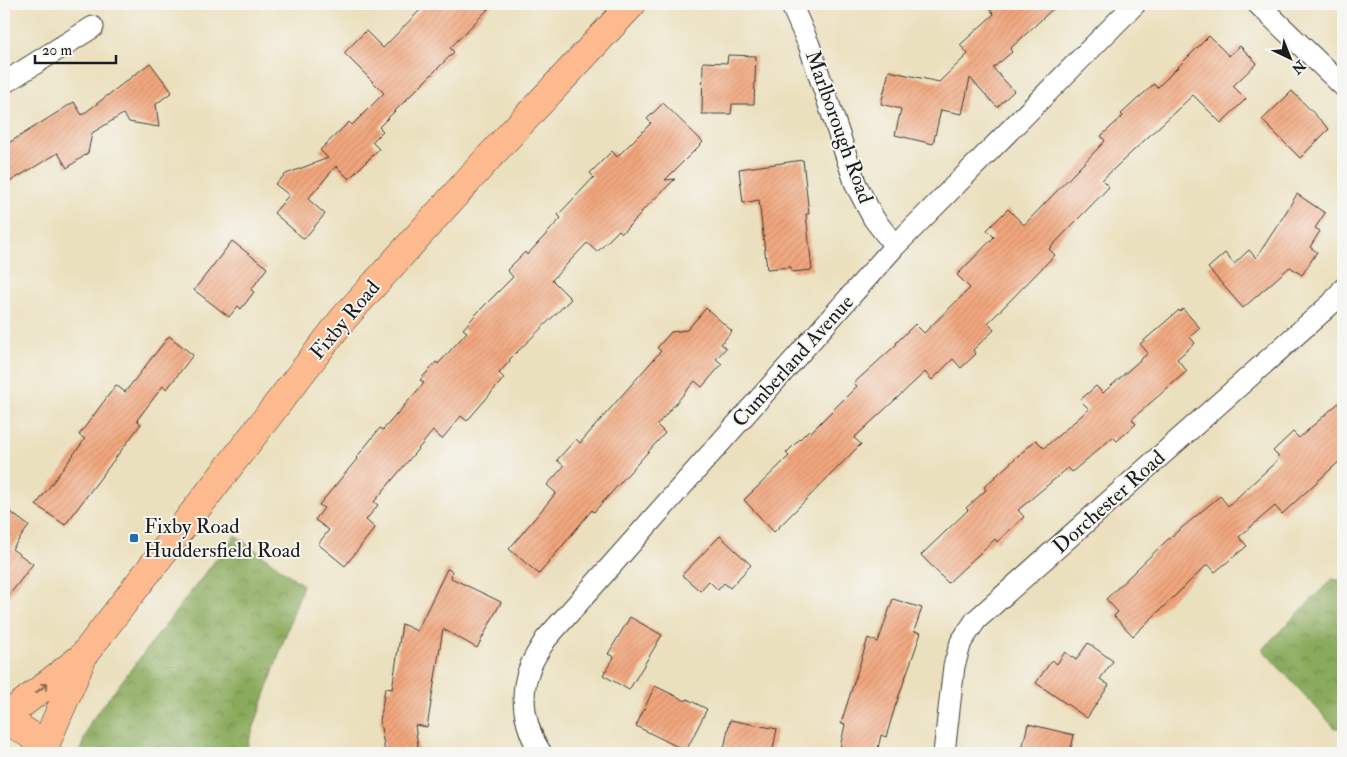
<svg xmlns="http://www.w3.org/2000/svg" width="1347" height="757" font-family="'IM FELL Double Pica',serif">
<style>
.forest{fill:url(#forest-crowns);stroke:#53633c}
.building{fill:url(#building-hatch)}
.lines{fill:none;stroke-linecap:round;stroke-linejoin:round}
.street-casing{stroke:#3b3934;stroke-width:23}
.primary-casing{stroke:#3b3934;stroke-width:29}
.street{stroke:#fff;stroke-width:21}
.primary{stroke:#fcba8e;stroke-width:28}
.oneway{stroke:#8c6b55}
.poi-dot{fill:#1f6fb2;stroke:#f6f6f2;stroke-width:2}
.labels{text-anchor:middle;dominant-baseline:central;stroke-width:4;stroke-linejoin:round;paint-order:stroke}
.street-label{font-size:21px;fill:#1c1c1c;stroke:#f6f6f2}
.poi-label{font-size:21px;fill:#1c1c1c;stroke:#f6f6f2;text-anchor:start}
</style>
<defs>
<pattern id="forest-crowns" width="20" height="18" patternUnits="userSpaceOnUse" patternTransform="scale(1.25)"><rect width="20" height="18" fill="#8aaa5c"/><path d="M2 6a3 3 0 1 1 6 0M12 15a3 3 0 1 1 6 0" fill="none" stroke="#708a4b"/></pattern>
<pattern id="building-hatch" width="6" height="6" patternUnits="userSpaceOnUse" patternTransform="scale(1.25)"><rect width="6" height="6" fill="#f1a67d"/><path d="M-1 1l2-2M0 6l6-6M5 7l2-2" fill="none" stroke="#ce8e6b"/></pattern>
</defs>
<rect width="100%" height="100%" fill="#f6f6f2"/>
<filter id="ink" filterUnits="userSpaceOnUse"><feTurbulence type="fractalNoise" baseFrequency=".02" numOctaves="2"/><feDisplacementMap in="SourceGraphic" scale="10" xChannelSelector="R" yChannelSelector="G"/><feConvolveMatrix kernelMatrix="1 2 1 2 8 2 1 2 1" color-interpolation-filters="sRGB"/></filter>
<filter id="wash" filterUnits="userSpaceOnUse"><feTurbulence type="fractalNoise" baseFrequency=".0096" numOctaves="4" result="noise"/><feDisplacementMap in="SourceGraphic" scale="20" xChannelSelector="R" yChannelSelector="G"/><feGaussianBlur stdDeviation="1.12" result="paint"/><feColorMatrix in="noise" values="0 0 0 0 0 0 0 0 0 0 0 0 0 0 0 0 0 1.4 0 .05"/><feComposite in="paint" operator="in"/></filter>
<g filter="url(#wash)">
<rect width="100%" height="100%" fill="#ebe0bd"/>
<path class="forest" d="M 235,535 L 303,585 L 245,753 L 79,753 L 91,721 Z
M 1332,579 L 1343,581 L 1343,728 L 1335,728 L 1262,649 Z"/>
<g id="blocks">
<path class="building" d="M 426,4 L 493,4 L 450,48 L 454,52 L 379,127 L 383,131 L 372,142 L 379,149 L 349,179 L 336,166 L 308,199 L 325,214 L 304,239 L 274,213 L 289,195 L 275,184 L 286,174 L 328,158 L 320,150 L 349,122 L 352,125 L 384,93 L 344,53 L 366,31 L 383,48 Z
M 984,4 L 1058,4 L 1010,49 L 1012,52 L 993,68 L 1014,91 L 997,107 L 970,78 L 962,114 L 941,110 L 933,144 L 895,135 L 901,109 L 881,104 L 889,71 L 939,82 L 968,54 L 960,45 L 994,14 Z
M 1209,36 L 1229,56 L 1240,46 L 1257,63 L 1233,86 L 1246,99 L 1221,123 L 1193,95 L 1102,180 L 1109,187 L 1049,249 L 1055,255 L 988,323 L 994,330 L 973,350 L 976,354 L 961,368 L 953,359 L 932,380 L 925,372 L 854,438 L 861,444 L 774,532 L 744,500 L 789,456 L 786,453 L 809,430 L 811,432 L 857,386 L 854,383 L 897,344 L 896,343 L 915,324 L 924,333 L 970,288 L 957,275 L 994,237 L 987,230 L 1008,209 L 1024,225 L 1105,141 L 1101,136 L 1123,116 L 1121,114 L 1154,84 L 1157,88 Z
M 728,55 L 756,56 L 754,104 L 732,104 L 731,114 L 702,114 L 703,62 L 727,63 Z
M 150,63 L 172,92 L 156,104 L 159,127 L 129,122 L 123,114 L 92,133 L 88,153 L 67,168 L 58,153 L 4,185 L 4,146 L 74,102 L 82,115 Z
M 1292,91 L 1329,129 L 1300,158 L 1262,120 Z
M 663,103 L 703,142 L 665,180 L 675,179 L 641,212 L 642,213 L 622,233 L 619,230 L 597,252 L 587,243 L 552,280 L 571,299 L 509,360 L 510,361 L 499,373 L 504,378 L 467,421 L 461,416 L 442,439 L 433,431 L 374,502 L 378,505 L 366,520 L 375,528 L 345,566 L 318,544 L 329,530 L 315,520 L 324,508 L 319,505 L 357,459 L 356,458 L 380,428 L 383,430 L 424,383 L 420,380 L 436,362 L 438,364 L 467,332 L 463,329 L 478,312 L 513,277 L 507,270 L 525,252 L 527,255 L 561,218 L 558,215 L 594,177 L 590,173 L 612,151 L 617,157 L 651,123 L 647,119 Z
M 803,160 L 809,214 L 806,214 L 812,270 L 792,272 L 791,267 L 767,269 L 759,200 L 743,203 L 739,169 Z
M 1297,194 L 1325,213 L 1315,228 L 1320,231 L 1310,247 L 1317,252 L 1302,275 L 1290,267 L 1243,308 L 1208,268 L 1225,253 L 1234,264 L 1249,250 L 1256,258 L 1283,217 Z
M 232,241 L 267,268 L 251,290 L 254,292 L 241,309 L 238,306 L 229,317 L 194,290 Z
M 706,308 L 732,331 L 721,344 L 726,348 L 716,359 L 722,364 L 702,387 L 695,381 L 657,425 L 665,433 L 594,512 L 592,510 L 539,574 L 509,549 L 556,493 L 547,485 L 564,466 L 557,460 L 576,439 L 580,443 L 661,351 L 657,348 L 671,332 L 687,330 Z
M 1183,309 L 1200,328 L 1190,337 L 1195,343 L 1177,359 L 1187,371 L 1132,419 L 1136,424 L 1117,441 L 1113,437 L 1072,472 L 1068,468 L 1018,510 L 1024,517 L 997,542 L 995,539 L 948,583 L 921,555 L 968,510 L 966,508 L 986,490 L 984,487 L 1019,455 L 1036,440 L 1044,448 L 1089,409 L 1080,400 L 1096,386 L 1103,393 L 1148,353 L 1140,344 L 1179,310 L 1180,312 Z
M 169,336 L 193,355 L 167,389 L 163,386 L 137,420 L 141,424 L 65,525 L 36,505 L 85,439 L 79,435 L 116,385 L 125,392 Z
M 1343,399 L 1343,458 L 1282,514 L 1275,506 L 1239,537 L 1247,546 L 1215,572 L 1208,564 L 1133,636 L 1114,616 L 1118,612 L 1106,599 L 1166,541 L 1220,496 L 1228,506 L 1280,458 L 1273,451 L 1293,432 L 1299,438 Z
M 4,507 L 29,526 L 12,549 L 33,564 L 4,602 Z
M 720,536 L 751,565 L 730,588 L 724,583 L 718,590 L 709,581 L 700,591 L 682,575 Z
M 447,569 L 452,571 L 451,578 L 501,602 L 477,648 L 443,629 L 427,727 L 415,725 L 419,753 L 385,753 L 380,721 L 385,688 L 392,689 L 402,624 L 417,631 Z
M 893,599 L 922,608 L 914,631 L 921,633 L 895,707 L 886,737 L 881,735 L 877,753 L 839,753 L 845,724 L 841,723 L 868,638 L 878,642 Z
M 630,617 L 662,635 L 629,690 L 603,675 L 614,657 L 608,654 Z
M 1088,643 L 1113,661 L 1100,679 L 1109,685 L 1087,718 L 1036,683 L 1052,660 L 1057,664 L 1065,652 L 1076,660 Z
M 655,686 L 686,701 L 687,699 L 707,709 L 686,751 L 636,726 Z
M 730,720 L 777,729 L 772,753 L 723,753 Z
M 1028,724 L 1074,735 L 1070,753 L 1021,753 Z"/>
</g>
</g>
<g filter="url(#ink)">
<use href="#blocks" fill-opacity="0" stroke="#3b3934" stroke-width="1"/>
<g class="lines">
<g class="street-casing">
<path id="street" d="M 791,4 L 809,45 L 856,185 L 874,219 L 895,246
M 1258,4 L 1343,86
M 4,83 L 93,27
M 541,753 C 525,729 519,697 529,670 C 533,658 540,649 546,639 L 895,246 L 1135,4
M 944,753 L 954,666 L 961,642 L 976,620 L 1332,303 L 1343,289"/>
</g>
<g class="primary-casing">
<path id="primary" d="M 4,718 L 82,657 L 343,319 L 492,154 L 632,4
M 4,719 C 20,728 38,737 48,753
M 44,748 L 82,659"/>
</g>
<use href="#street" class="street"/>
<use href="#primary" class="primary"/>
</g>
<defs><path id="oneway-shaft" d="M-6 0H5M1.5-3L5.5 0L1.5 3" fill="none" stroke-width="1.6" stroke-linecap="round" stroke-linejoin="round" transform="scale(1.25)"/></defs>
<use class="oneway" href="#oneway-shaft" transform="translate(42 688) rotate(-38)"/>
</g>
<rect class="poi-dot" x="129" y="533" width="10" height="10" rx="2.5"/>
<g class="labels">
<g class="street-label">
<text transform="translate(839 127) rotate(70)">Marlborough Road</text>
<text transform="translate(345 320) rotate(-50)">Fixby Road</text>
<text transform="translate(793 361) rotate(-48)">Cumberland Avenue</text>
<text transform="translate(1109 502) rotate(-42)">Dorchester Road</text>
</g>
<g class="poi-label">
<text x="144" y="526">Fixby Road<tspan x="144" dy="24">Huddersfield Road</tspan></text>
</g>
</g>
<rect width="1347" height="757" fill="none" stroke="#f6f6f2" stroke-width="20"/>
<g transform="translate(1290 58) rotate(137)" stroke="#f6f6f2" stroke-width="4" paint-order="stroke">
<path d="M0-4L9 19L0 12L-9 19Z" fill="#1c1c1c"/>
<text y="-8" font-size="14" font-weight="bold" text-anchor="middle" fill="#1c1c1c">N</text>
</g>
<path d="M35 55v8h81v-8" fill="none" stroke="#1c1c1c" stroke-width="2.5"/>
<text x="42" y="55" font-size="15" fill="#1c1c1c" stroke="#f6f6f2" stroke-width="4" paint-order="stroke">20 m</text>
</svg>
